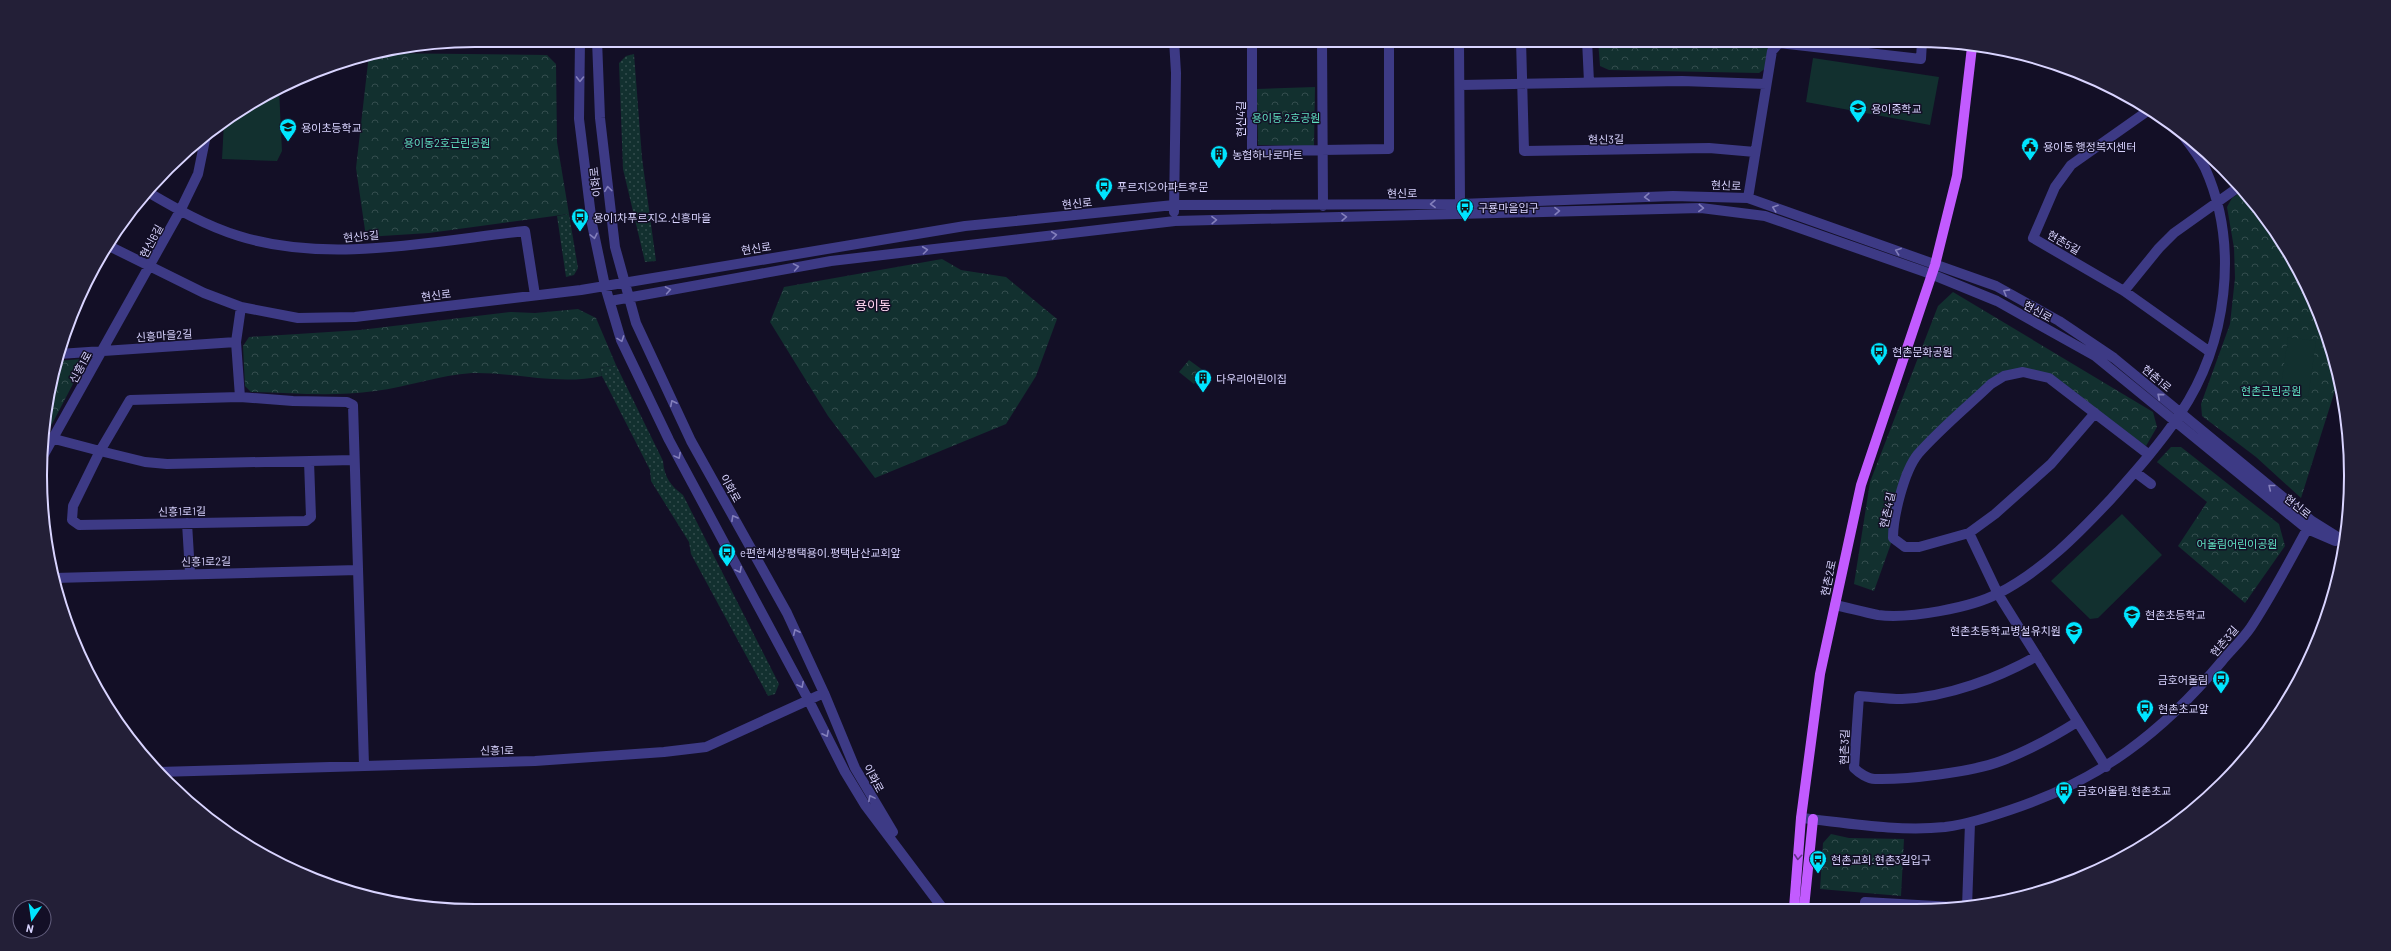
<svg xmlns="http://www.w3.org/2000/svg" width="2391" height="951" font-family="Barlow,'Noto Sans KR',sans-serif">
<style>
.grass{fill:url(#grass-dots)}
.forest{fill:url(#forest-crowns)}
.garden{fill:#12302f}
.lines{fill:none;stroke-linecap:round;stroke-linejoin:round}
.minor{stroke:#3d3a85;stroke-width:10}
.major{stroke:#c25bff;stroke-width:10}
.oneway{stroke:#837fbc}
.oneway2{stroke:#623188}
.labels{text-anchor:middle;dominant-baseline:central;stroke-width:3;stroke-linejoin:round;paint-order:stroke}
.poi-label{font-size:11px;fill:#d9d4ff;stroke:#130f26;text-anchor:start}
.park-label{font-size:11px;fill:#5fe0c0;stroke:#130f26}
.street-label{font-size:11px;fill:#d9d4ff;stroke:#130f26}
.quarter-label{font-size:13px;fill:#ffd6f0;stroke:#130f26}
.rim{fill:none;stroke:#d9d4ff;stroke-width:2}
</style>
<defs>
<pattern id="grass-dots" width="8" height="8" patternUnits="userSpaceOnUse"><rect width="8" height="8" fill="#12302f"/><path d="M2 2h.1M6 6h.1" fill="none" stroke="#344d4e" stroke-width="1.8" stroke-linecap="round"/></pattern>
<pattern id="forest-crowns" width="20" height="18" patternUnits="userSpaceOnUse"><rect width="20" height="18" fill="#12302f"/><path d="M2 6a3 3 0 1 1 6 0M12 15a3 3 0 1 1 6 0" fill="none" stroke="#344d4e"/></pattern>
</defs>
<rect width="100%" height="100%" fill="#130f26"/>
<path class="grass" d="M 634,54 L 642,158 L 656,261 L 645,262 L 623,169 L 619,63 L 626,56 Z
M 569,214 L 578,268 L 574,275 L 566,277 L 557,216 Z
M 616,365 L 663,461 C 664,477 671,486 683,495 L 779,684 L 775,694 L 768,696 L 691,554 L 689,542 L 651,481 L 650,470 L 602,376 L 600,368 Z"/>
<path class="forest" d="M 1598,40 L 1771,40 L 1766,68 L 1759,73 L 1609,70 L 1600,66 Z
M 374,53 L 547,55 L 556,64 L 557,142 L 569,214 L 429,233 L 366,237 L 356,168 L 369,54 Z
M 1315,87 L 1314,146 L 1258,145 L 1257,89 Z
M 2244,190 L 2293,258 L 2328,336 L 2338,381 L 2301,498 L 2256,457 L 2202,416 L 2201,404 L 2230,324 L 2235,278 L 2234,248 L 2227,207 L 2232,198 Z
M 942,259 L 961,270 L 1006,277 L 1057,319 L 1036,376 L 1006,424 L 875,478 L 828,416 L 770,322 L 784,287 Z
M 1953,292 L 2153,412 L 2157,427 L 2146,446 L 2049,378 L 2006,376 L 1917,455 L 1908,471 L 1893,538 L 1874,591 L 1854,584 L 1870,482 L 1938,306 Z
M 578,309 L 596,318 L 616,365 L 600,368 L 602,376 C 558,386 516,372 472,373 C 440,375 408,387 375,391 C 334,397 292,393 251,392 L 245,386 L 243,346 L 249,337 L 360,330 L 511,312 L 535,313 Z
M 82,359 L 85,361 L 51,426 L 43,429 L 44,418 L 57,361 Z
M 1189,360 L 1204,371 L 1194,384 L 1179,372 Z
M 2171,447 L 2181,447 L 2279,524 L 2285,546 L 2245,603 L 2178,546 L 2207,502 L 2157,462 Z
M 1831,834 L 1849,838 L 1904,839 L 1901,896 L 1820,889 L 1823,843 Z"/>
<path class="garden" d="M 1813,58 L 1939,77 L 1930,125 L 1806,102 Z
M 279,89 L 282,151 L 277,161 L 222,159 L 224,122 L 258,98 Z
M 2288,337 L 2316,341 L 2308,397 L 2280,393 Z
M 2122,514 L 2162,555 L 2098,618 L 2090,619 L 2051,581 Z"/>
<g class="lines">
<path class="minor" d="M 580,40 L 579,119 L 592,224 L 605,286 L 621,340 L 669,440 L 808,699 L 845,772 L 865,805 L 944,910
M 597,40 L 600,118 L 615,247 L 636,323 L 691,441 L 787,613 L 824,693 L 855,768 L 893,832
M 1174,40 L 1176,73 L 1174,212
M 1252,40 L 1252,151 L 1389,149 L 1389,40
M 1322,40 L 1323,206
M 1459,40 L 1460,204
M 1521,40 L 1524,151 L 1709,148 L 1755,152
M 1587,40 L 1589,82
M 1461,85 L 1682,81 L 1766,84
M 2149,110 L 2071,165 L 2055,187 L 2033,238 L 2124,291 L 2210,352
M 146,191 C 175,208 206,226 239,236 C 327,264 434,241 525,231 L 535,295
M 1748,198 L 1772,51 L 1779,43 L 1921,59 L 1922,41
M 107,245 L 204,293 L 241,307 L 298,318 L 355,317 L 581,290 L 965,226 L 1174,205 L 1460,204 L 1673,196 L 1748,198 L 1996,286 L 2059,321 L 2114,358 L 2312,521 L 2344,541
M 2124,291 L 2159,248 L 2174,233 L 2240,186
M 610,301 L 831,261 L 1175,221 L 1701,208 L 1765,216 L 1931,274 L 1997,301 L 2095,356 L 2307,529 L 2335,541
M 236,342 L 240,397
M 59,354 L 236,342 L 241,307
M 2095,413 L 2051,464 L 1995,514 L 1969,533 L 1919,547 L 1905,547 L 1893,538 C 1893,517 1904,471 1918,454 C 1940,429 1967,407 1991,384 L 2004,376 L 2023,372 L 2049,378 L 2148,454
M 43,436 L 100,451 L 130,400 L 240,397 L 293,401 L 347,402 L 353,405 L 364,765
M 43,456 L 180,211 L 198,174 L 206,135
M 309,461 L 311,517 L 306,521 L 79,525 L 72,520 L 73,506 L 100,451 L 145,462 L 167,464 L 354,460
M 2135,472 L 2151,484
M 187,523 L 190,573
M 1969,533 L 1998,594 L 2106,767
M 54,578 L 358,570
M 1835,605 C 1849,608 1863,612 1878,615 C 1909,619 1971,608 1999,593 C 2042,571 2078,534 2111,499 C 2135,472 2160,444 2180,414 C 2227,344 2240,246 2205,168 C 2198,154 2187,141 2178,129
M 2037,656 C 1998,678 1948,697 1902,699 C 1888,699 1873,697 1859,696 L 1854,768 C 1859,773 1868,779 1875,779 C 1906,780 1972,772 2001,761 C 2028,751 2053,737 2077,722
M 158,772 L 535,761 L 664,752 L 706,747 L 824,693
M 1801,818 C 1848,823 1898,832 1945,827 C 1968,824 1989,817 2010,810 C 2099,781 2163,732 2222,661 C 2231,650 2243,639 2251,627 C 2273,594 2291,558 2310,524
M 1967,907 L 1970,823
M 1865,908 L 1865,902 L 1953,907"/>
<path class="major" d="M 1794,908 L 1801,818 L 1820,674 L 1861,485 L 1935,265 L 1957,176 L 1972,47
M 1804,908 L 1813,819"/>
</g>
<defs><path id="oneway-chevron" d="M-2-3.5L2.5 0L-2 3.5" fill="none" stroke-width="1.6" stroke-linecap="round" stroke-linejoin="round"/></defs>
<g class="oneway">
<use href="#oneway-chevron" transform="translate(580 79) rotate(91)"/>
<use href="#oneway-chevron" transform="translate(608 189) rotate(-97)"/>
<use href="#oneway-chevron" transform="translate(1647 197) rotate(178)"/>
<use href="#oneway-chevron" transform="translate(1433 204) rotate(179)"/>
<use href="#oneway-chevron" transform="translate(1701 208) rotate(3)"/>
<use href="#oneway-chevron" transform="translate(1775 208) rotate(-161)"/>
<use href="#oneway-chevron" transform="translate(1557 211) rotate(-1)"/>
<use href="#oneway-chevron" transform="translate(1344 217) rotate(-1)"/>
<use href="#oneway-chevron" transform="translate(1214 220) rotate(-1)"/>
<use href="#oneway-chevron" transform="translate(1054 235) rotate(-7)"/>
<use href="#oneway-chevron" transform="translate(594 236) rotate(78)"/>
<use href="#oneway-chevron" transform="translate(925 250) rotate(-7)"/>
<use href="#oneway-chevron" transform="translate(1898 251) rotate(-160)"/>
<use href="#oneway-chevron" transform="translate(796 267) rotate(-10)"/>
<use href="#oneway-chevron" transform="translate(668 290) rotate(-10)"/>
<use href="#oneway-chevron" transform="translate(2006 292) rotate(-151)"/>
<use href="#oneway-chevron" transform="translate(621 339) rotate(70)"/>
<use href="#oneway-chevron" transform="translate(2160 396) rotate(-140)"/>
<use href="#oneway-chevron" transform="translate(673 403) rotate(-117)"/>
<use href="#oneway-chevron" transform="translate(678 456) rotate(62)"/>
<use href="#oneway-chevron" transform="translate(2271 487) rotate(-141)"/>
<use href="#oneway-chevron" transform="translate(734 518) rotate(-119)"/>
<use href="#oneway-chevron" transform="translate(739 570) rotate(62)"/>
<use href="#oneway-chevron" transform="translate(796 632) rotate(-115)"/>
<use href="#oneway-chevron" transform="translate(801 685) rotate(62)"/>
<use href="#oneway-chevron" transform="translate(826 734) rotate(63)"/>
<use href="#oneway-chevron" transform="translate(871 798) rotate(-118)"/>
</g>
<use class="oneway2" href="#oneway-chevron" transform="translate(1798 857) rotate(95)"/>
<defs>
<g id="school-pin" transform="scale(0.9)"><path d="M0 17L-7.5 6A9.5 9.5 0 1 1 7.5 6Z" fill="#00e5ff" stroke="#130f26"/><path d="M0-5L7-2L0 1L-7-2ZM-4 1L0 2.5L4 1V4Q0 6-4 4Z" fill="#111"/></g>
<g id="civic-pin" transform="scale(0.9)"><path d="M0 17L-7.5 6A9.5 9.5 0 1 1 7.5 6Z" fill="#00e5ff" stroke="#130f26"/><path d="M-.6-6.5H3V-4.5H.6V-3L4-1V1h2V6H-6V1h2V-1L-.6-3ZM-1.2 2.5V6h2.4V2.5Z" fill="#111"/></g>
<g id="building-pin" transform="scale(0.9)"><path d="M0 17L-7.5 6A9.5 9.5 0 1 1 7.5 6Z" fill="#00e5ff" stroke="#130f26"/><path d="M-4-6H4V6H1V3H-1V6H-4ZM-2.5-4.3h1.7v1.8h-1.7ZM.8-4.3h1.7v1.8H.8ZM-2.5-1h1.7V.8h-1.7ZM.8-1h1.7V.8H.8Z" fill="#111"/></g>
<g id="bus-pin" transform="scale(0.9)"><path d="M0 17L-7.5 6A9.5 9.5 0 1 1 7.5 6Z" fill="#00e5ff" stroke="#130f26"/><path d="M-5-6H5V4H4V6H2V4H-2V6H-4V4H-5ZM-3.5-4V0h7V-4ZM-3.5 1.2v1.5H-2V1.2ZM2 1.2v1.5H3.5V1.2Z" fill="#111"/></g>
</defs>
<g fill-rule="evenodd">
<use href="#school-pin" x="1858" y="108"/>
<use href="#school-pin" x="288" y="127"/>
<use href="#civic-pin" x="2030" y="146"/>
<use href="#building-pin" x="1219" y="154"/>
<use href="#bus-pin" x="1104" y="186"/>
<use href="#bus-pin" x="1465" y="207"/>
<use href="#bus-pin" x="580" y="217"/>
<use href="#bus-pin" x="1879" y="351"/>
<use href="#building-pin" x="1203" y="378"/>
<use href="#bus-pin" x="727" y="552"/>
<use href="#school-pin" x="2132" y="614"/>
<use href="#school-pin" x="2074" y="630"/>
<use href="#bus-pin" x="2221" y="679"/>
<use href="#bus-pin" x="2145" y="708"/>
<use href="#bus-pin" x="2064" y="790"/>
<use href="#bus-pin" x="1818" y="859"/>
</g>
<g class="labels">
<g class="poi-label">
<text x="1871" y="108">용이중학교</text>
<text x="301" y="127">용이초등학교</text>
<text x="2043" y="146">용이동 행정복지센터</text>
<text x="1232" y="154">농협하나로마트</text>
<text x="1117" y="186">푸르지오아파트후문</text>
<text x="1478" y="207">구룡마을입구</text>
<text x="593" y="217">용이1차푸르지오.신흥마을</text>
<text x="1892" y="351">현촌문화공원</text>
<text x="1216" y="378">다우리어린이집</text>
<text x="740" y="552">e편한세상평택용이.평택남산교회앞</text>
<text x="2145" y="614">현촌초등학교</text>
<text x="2061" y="630" text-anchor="end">현촌초등학교병설유치원</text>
<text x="2208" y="679" text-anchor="end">금호어울림</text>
<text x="2158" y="708">현촌초교앞</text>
<text x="2077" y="790">금호어울림.현촌초교</text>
<text x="1831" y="859">현촌교회.현촌3길입구</text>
</g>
<g class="park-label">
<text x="1286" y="117">용이동 2호공원</text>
<text x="447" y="142">용이동2호근린공원</text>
<text x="2271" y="390">현촌근린공원</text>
<text x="2237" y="543">어울림어린이공원</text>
</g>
<g class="street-label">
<text transform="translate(1240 119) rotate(-90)">현신4길</text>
<text transform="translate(1606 139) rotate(-1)">현신3길</text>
<text transform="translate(595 182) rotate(-97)">이화로</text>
<text transform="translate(1726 185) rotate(2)">현신로</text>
<text transform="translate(1402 193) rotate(-1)">현신로</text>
<text transform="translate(1077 203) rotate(-6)">현신로</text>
<text transform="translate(361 236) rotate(-5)">현신5길</text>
<text transform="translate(151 241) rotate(-62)">현신6길</text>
<text transform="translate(2064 242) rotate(30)">현촌5길</text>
<text transform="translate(756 248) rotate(-9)">현신로</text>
<text transform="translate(436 295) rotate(-7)">현신로</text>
<text transform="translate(2038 311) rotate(29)">현신로</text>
<text transform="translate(164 335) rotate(-4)">신흥마을2길</text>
<text transform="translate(80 367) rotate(-61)">신흥1로</text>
<text transform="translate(2157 378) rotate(40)">현촌1로</text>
<text transform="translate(731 488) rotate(61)">이화로</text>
<text transform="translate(2298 506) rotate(39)">현신로</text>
<text transform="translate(1887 510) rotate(-78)">현촌4길</text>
<text transform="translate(182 511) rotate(-1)">신흥1로1길</text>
<text transform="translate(206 561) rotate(-1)">신흥1로2길</text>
<text transform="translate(1828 578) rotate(-78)">현촌2로</text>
<text transform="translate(2224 641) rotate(-50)">현촌3길</text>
<text transform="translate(1844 747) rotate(-89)">현촌3길</text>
<text transform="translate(497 750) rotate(-1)">신흥1로</text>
<text transform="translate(874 778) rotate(62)">이화로</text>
</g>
<g class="quarter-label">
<text x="873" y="305">용이동</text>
</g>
</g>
<path d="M0 0H2391V951H0ZM475 47H1916A428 428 0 0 1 2344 475V476A428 428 0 0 1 1916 904H475A428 428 0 0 1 47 476V475A428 428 0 0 1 475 47Z" fill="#231f37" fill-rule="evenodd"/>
<path class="rim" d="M475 47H1916A428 428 0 0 1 2344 475V476A428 428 0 0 1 1916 904H475A428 428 0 0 1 47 476V475A428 428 0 0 1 475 47Z"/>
<g transform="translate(32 919) rotate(193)"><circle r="19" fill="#130f26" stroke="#625e7d"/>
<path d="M0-3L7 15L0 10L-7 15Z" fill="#00e5ff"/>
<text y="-6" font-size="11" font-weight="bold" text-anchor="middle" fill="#d9d4ff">N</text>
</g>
</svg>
